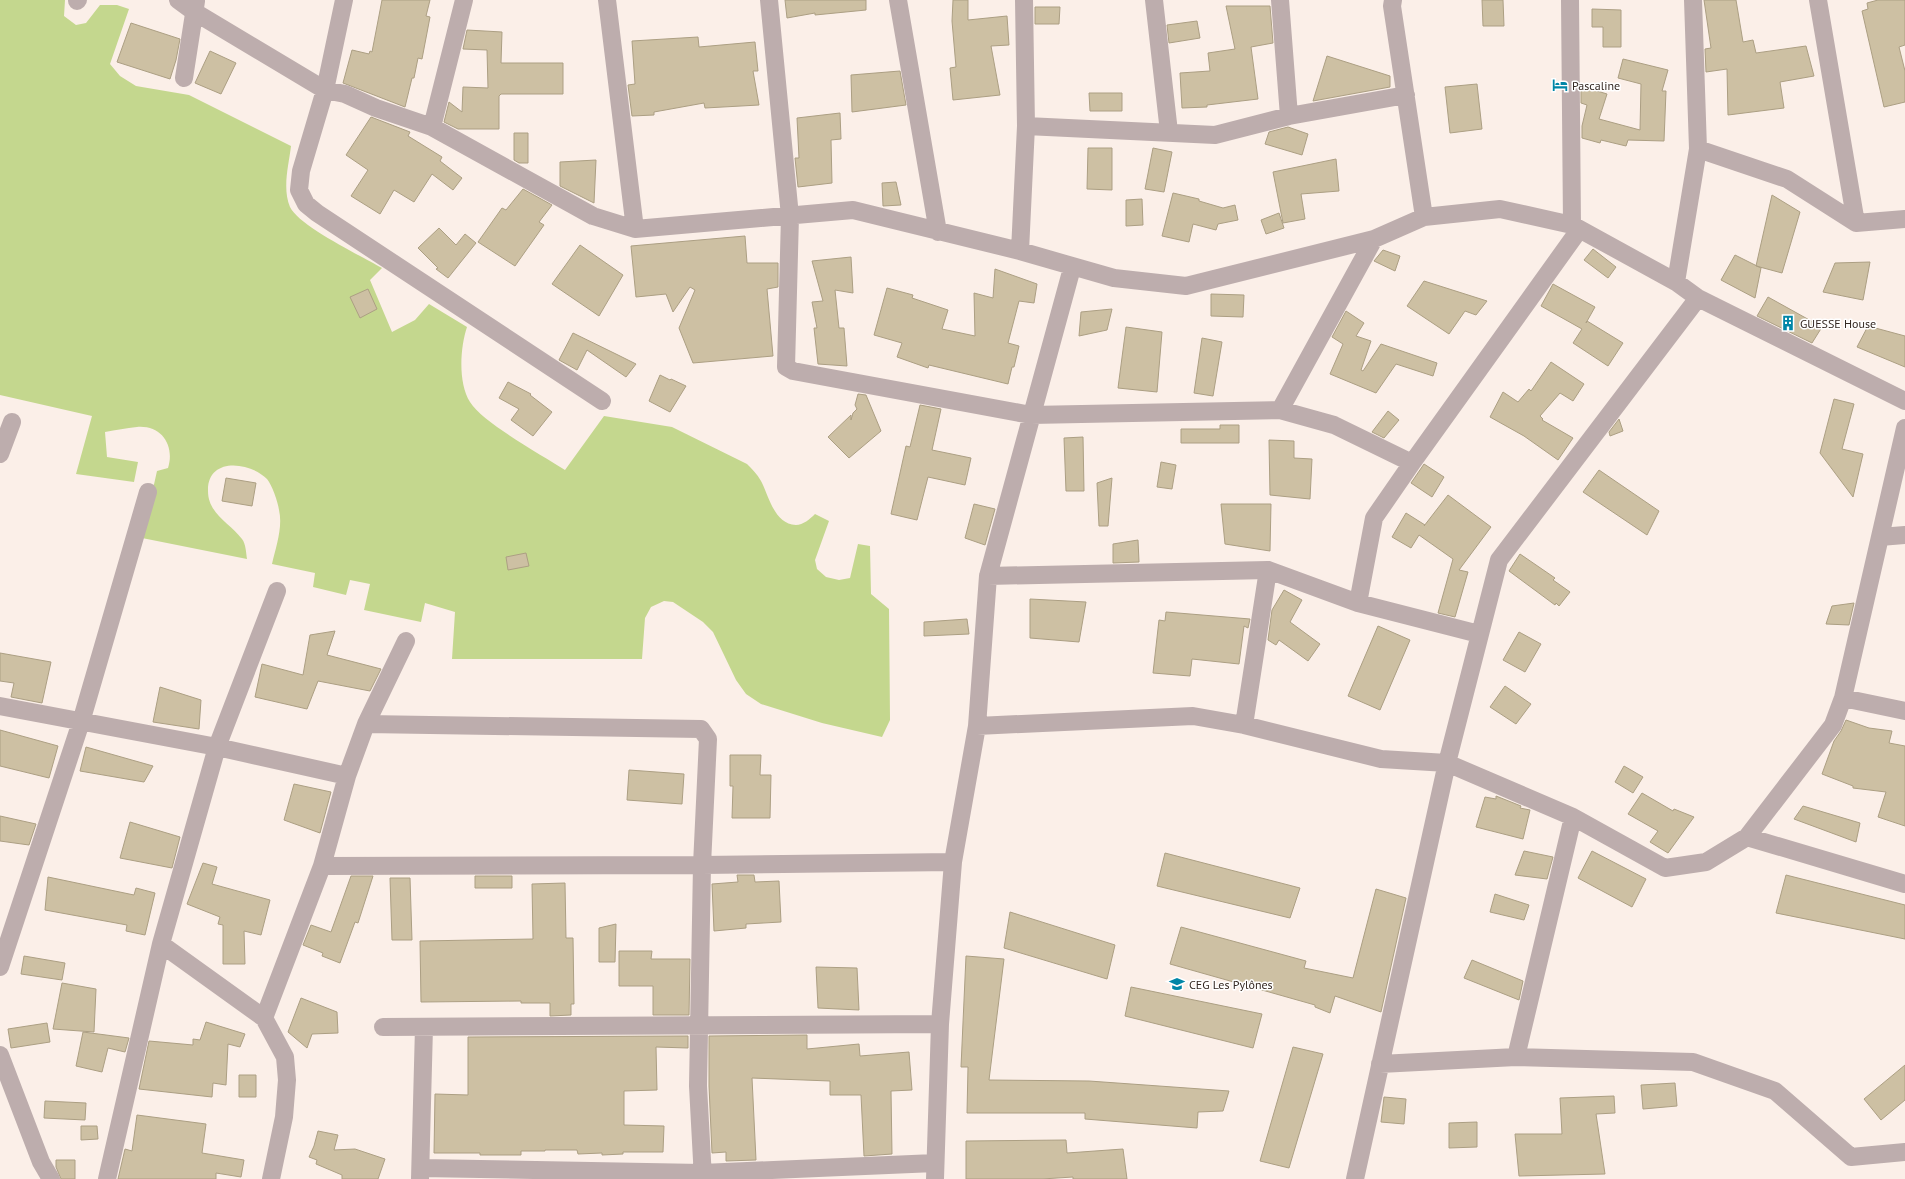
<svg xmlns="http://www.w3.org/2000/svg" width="1905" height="1179" font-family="'PT Sans',sans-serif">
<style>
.green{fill:#c4d78e}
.building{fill:#cdc0a3;stroke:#ac9f83}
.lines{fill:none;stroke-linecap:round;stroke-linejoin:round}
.minor{stroke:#bdadad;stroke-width:18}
.labels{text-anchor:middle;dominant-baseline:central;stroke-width:3;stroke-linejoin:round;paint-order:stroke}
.poi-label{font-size:12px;fill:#342822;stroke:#fff;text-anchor:start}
</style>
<rect width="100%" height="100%" fill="#fbefe8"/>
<path class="green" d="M 0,0 L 65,0 L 64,16 L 76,25 L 86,23 L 100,5 L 117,5 L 129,9 L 110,64 L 120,76 L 136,86 L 189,95 L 291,146 C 289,164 282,188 290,207 C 299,226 361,256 382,268 L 370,280 L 392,332 L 415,320 L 429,304 L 467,327 C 460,348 458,383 470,402 C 483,423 542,455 565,470 L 604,416 L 672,427 L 747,464 C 752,469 757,474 761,481 C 769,496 774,524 796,525 C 803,525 810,519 815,514 L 829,521 L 815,560 L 817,569 L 826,577 L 839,580 L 850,578 L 858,544 L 870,546 L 871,594 L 889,609 L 890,720 L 882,737 L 822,723 L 761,704 L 746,694 L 736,680 L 713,632 L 703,622 L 673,602 L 664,601 L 651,607 L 645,618 L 642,659 L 452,659 L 455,612 L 425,603 L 421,622 L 364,610 L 370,584 L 350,580 L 346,595 L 313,587 L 315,573 L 272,564 C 276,547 283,527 279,510 C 278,502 272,485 267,479 C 249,461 207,457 208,491 C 208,514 230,523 242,539 C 246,544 246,553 247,559 L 142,538 L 157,471 L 168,468 C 175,446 162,425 137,427 C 126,428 116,430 105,432 L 107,457 L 138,462 L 134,482 L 76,474 L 92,416 L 0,395 Z"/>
<path class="building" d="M 382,0 L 430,0 L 426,16 L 430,17 L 422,59 L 418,58 L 414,78 L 412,78 L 405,107 L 343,83 L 352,50 L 369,54 L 370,51 L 372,52 Z
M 785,0 L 866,0 L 866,10 L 815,15 L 815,13 L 787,18 Z
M 953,0 L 968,0 L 968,20 L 1007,16 L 1009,45 L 991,46 L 1000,95 L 953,100 L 950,68 L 956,67 L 952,21 Z
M 1482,0 L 1503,0 L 1504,26 L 1483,26 Z
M 1704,0 L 1736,0 L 1743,42 L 1753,40 L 1756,53 L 1806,46 L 1814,76 L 1780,82 L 1784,108 L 1728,115 L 1727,69 L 1706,72 L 1705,49 L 1711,48 Z
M 1878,0 L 1905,0 L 1905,45 L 1899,47 L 1905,71 L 1905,102 L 1884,107 L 1862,11 L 1868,9 L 1867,3 Z
M 1226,6 L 1270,6 L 1273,43 L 1251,47 L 1258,99 L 1207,105 L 1207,107 L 1182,108 L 1180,73 L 1210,71 L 1208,53 L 1235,49 Z
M 1035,7 L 1060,7 L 1059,24 L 1035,24 Z
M 1592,9 L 1621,10 L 1621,47 L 1603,47 L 1603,27 L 1592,27 Z
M 1197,21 L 1200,38 L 1169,43 L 1167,25 Z
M 131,23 L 180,39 L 176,60 L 170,79 L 117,62 Z
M 467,30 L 502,32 L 501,63 L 563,63 L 563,94 L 501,94 L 499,96 L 499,129 L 458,129 L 444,122 L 449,102 L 462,112 L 463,87 L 488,88 L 487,50 L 463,49 Z
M 698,37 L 699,47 L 755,42 L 758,71 L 753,71 L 759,105 L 705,108 L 704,103 L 654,112 L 654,115 L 632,116 L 628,85 L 635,84 L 632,41 Z
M 210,51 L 236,63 L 221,94 L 195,83 Z
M 1327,56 L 1390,76 L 1390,87 L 1313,101 Z
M 1623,59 L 1668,70 L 1662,91 L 1666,91 L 1664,141 L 1628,140 L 1626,146 L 1601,140 L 1600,143 L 1582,138 L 1582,126 L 1587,105 L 1581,103 L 1581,86 L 1607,94 L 1599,119 L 1640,130 L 1641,84 L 1618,78 Z
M 900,71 L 906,105 L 852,112 L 851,75 Z
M 1477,84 L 1482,129 L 1450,133 L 1445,87 Z
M 1089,93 L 1122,93 L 1122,111 L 1090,111 Z
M 840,113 L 841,139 L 831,140 L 832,183 L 798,187 L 795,158 L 799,158 L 797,118 Z
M 371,117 L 410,132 L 408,136 L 442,157 L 440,161 L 462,178 L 453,190 L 432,174 L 414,202 L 394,190 L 380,214 L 351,196 L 368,170 L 346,155 Z
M 1288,127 L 1308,134 L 1302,155 L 1265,144 L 1269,132 Z
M 514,133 L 528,133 L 528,163 L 519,163 L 514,160 Z
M 1088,148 L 1112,148 L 1112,190 L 1087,189 Z
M 1153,148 L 1172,152 L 1164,192 L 1145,189 Z
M 1336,159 L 1339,191 L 1301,194 L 1305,219 L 1283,223 L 1273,172 Z
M 596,160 L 594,203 L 560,186 L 560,162 Z
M 896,182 L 901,205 L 883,206 L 882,183 Z
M 523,189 L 552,205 L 539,222 L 544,225 L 515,266 L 478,242 L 502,208 L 506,210 Z
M 1173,193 L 1199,199 L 1199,201 L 1223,208 L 1235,205 L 1238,220 L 1218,224 L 1216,230 L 1193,224 L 1189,242 L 1162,236 Z
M 1772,195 L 1800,212 L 1782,273 L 1756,266 Z
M 1142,199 L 1143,225 L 1126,226 L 1126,200 Z
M 1279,213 L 1284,228 L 1266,234 L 1261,220 Z
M 439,228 L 456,245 L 465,234 L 476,243 L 448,278 L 436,269 L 438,268 L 418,248 Z
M 745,236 L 747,263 L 778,263 L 778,287 L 767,289 L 773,356 L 693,363 L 679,328 L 695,290 L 690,287 L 673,312 L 666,294 L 636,297 L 631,246 Z
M 580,245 L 623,275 L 599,316 L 552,284 Z
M 1593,249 L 1616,267 L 1608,278 L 1584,260 Z
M 1383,250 L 1400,256 L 1395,271 L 1374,261 Z
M 1735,255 L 1761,268 L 1755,298 L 1721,280 Z
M 851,257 L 853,293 L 835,290 L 839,328 L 844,328 L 847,366 L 818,364 L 814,328 L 817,328 L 812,302 L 823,301 L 812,261 Z
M 1870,262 L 1863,300 L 1823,292 L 1835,263 Z
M 995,269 L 1037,284 L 1034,303 L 1019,301 L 1008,343 L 1019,346 L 1014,367 L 1012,367 L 1008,384 L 929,365 L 928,368 L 897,357 L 902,343 L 874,335 L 887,288 L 913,295 L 912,298 L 948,310 L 942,329 L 975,336 L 974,293 L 993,298 Z
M 1424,281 L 1487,301 L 1476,315 L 1465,311 L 1449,334 L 1407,306 Z
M 1553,284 L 1595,307 L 1586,323 L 1587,321 L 1623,343 L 1608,366 L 1573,343 L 1582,329 L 1541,306 Z
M 368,289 L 377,309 L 360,318 L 350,297 Z
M 1211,294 L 1244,295 L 1243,317 L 1211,316 Z
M 1768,297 L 1822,327 L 1812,343 L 1757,316 Z
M 1112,309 L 1107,330 L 1079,336 L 1081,312 Z
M 1346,311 L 1364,323 L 1356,336 L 1371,341 L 1361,370 L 1363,371 L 1381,344 L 1437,363 L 1433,376 L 1396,364 L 1376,393 L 1330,374 L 1343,344 L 1332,337 Z
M 1868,326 L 1905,336 L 1905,367 L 1857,347 Z
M 1126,327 L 1162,332 L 1157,392 L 1118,388 Z
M 573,333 L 618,355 L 636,364 L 626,377 L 587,350 L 577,370 L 559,360 Z
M 1202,338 L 1222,342 L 1213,396 L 1194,393 Z
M 1551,362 L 1584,384 L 1573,401 L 1560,393 L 1540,416 L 1543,419 L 1542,420 L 1573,438 L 1558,460 L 1524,436 L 1490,417 L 1503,392 L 1518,402 L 1529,389 L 1531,391 Z
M 660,375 L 670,380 L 671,379 L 686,386 L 670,412 L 649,401 Z
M 508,382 L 531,394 L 530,395 L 552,412 L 533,436 L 511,420 L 519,409 L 499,398 Z
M 858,394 L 866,395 L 881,431 L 849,458 L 828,437 L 851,415 L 851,420 L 853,413 L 857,409 L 855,405 Z
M 1834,399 L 1854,404 L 1842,449 L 1863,454 L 1853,497 L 1820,453 Z
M 920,405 L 941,409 L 932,450 L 971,458 L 965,485 L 928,477 L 917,520 L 891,514 L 906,446 L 910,447 Z
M 1388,411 L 1399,420 L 1384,438 L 1372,432 Z
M 1619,419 L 1623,431 L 1610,436 L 1609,432 Z
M 1220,425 L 1239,425 L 1239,443 L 1181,443 L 1181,429 L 1220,429 Z
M 1083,437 L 1084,491 L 1066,491 L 1064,438 Z
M 1269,440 L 1294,441 L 1294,458 L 1312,459 L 1310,499 L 1270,495 Z
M 1161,462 L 1176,465 L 1172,489 L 1157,487 Z
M 1424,464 L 1444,477 L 1432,497 L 1411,483 Z
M 1599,470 L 1659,511 L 1647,535 L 1583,492 Z
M 226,478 L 256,483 L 252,506 L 222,501 Z
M 1112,478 L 1108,526 L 1099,526 L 1097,483 Z
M 1448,495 L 1491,527 L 1459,570 L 1468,572 L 1455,617 L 1438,613 L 1453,559 L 1419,535 L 1411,548 L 1392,537 L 1406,513 L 1425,525 L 1424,526 Z
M 974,504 L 995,509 L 985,545 L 965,538 Z
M 1221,504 L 1271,504 L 1270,551 L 1225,544 Z
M 1138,540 L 1139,562 L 1113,563 L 1113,544 Z
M 526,553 L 529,566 L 508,570 L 506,557 Z
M 1520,554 L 1555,578 L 1553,580 L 1570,592 L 1559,606 L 1556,603 L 1555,605 L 1509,571 Z
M 1284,590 L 1302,600 L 1290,622 L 1320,644 L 1308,661 L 1279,640 L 1276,645 L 1268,640 L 1272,610 Z
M 1030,599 L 1086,602 L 1079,642 L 1030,638 Z
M 1854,603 L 1849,625 L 1826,624 L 1832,606 Z
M 1166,612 L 1250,619 L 1248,628 L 1244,626 L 1239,664 L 1192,659 L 1190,676 L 1153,673 L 1159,620 L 1165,621 Z
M 967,619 L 969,634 L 924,636 L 924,622 Z
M 1378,626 L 1410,640 L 1380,710 L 1348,696 Z
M 335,631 L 327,655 L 381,669 L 370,691 L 318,681 L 307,709 L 255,697 L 262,664 L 303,675 L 310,635 Z
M 1519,632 L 1541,644 L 1525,672 L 1503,660 Z
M 0,653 L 51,662 L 42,703 L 11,697 L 14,683 L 0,681 Z
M 1505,686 L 1531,704 L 1516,724 L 1490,707 Z
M 160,687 L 201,700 L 199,729 L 153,722 Z
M 1846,720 L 1869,728 L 1892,731 L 1889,743 L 1905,746 L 1905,826 L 1878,817 L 1886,792 L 1853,788 L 1853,786 L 1822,774 L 1834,741 L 1841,731 Z
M 0,730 L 58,746 L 49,778 L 0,766 Z
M 86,747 L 153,766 L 144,782 L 80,771 Z
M 730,755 L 761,755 L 760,775 L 771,775 L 770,818 L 732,818 L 733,786 L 730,786 Z
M 1624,766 L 1643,777 L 1633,793 L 1615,782 Z
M 629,770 L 684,774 L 682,804 L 627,800 Z
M 294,784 L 331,792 L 320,833 L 284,820 Z
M 1642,793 L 1673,811 L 1674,809 L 1694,817 L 1668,853 L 1650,842 L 1658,831 L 1628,814 Z
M 1496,796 L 1521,806 L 1520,808 L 1530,810 L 1523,839 L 1476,827 L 1485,797 L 1496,799 Z
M 1803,806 L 1860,823 L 1856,842 L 1794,819 Z
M 0,816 L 36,824 L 29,845 L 0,841 Z
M 130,822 L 180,837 L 172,868 L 120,858 Z
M 1524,851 L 1553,857 L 1547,879 L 1515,875 Z
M 1592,851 L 1646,879 L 1632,907 L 1578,878 Z
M 1165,853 L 1300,888 L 1290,918 L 1157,886 Z
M 203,863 L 217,867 L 212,884 L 270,900 L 261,935 L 244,931 L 245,964 L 223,964 L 223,925 L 218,924 L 220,917 L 187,904 Z
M 737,875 L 754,875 L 755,882 L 779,881 L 781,922 L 746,924 L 746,928 L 714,931 L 712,884 L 738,882 Z
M 1786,875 L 1905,905 L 1905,939 L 1776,913 Z
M 351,876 L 373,876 L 358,923 L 355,922 L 340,963 L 322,956 L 323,953 L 303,945 L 311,925 L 331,932 Z
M 475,876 L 512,876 L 512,888 L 475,888 Z
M 48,877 L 134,895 L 136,888 L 155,893 L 145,935 L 126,931 L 127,925 L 45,910 Z
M 390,878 L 410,878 L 412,940 L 392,940 Z
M 565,883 L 566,938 L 573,938 L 574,1004 L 571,1004 L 571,1015 L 550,1016 L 550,1003 L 521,1003 L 521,1001 L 421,1002 L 420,941 L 533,939 L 532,884 Z
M 1376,889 L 1406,898 L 1381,1012 L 1335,996 L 1330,1013 L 1315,1007 L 1315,1005 L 1170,964 L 1181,927 L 1306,961 L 1304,968 L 1353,978 Z
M 1495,894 L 1529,905 L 1524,920 L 1490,912 Z
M 1010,912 L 1115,945 L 1107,979 L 1004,948 Z
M 616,924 L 615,962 L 599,962 L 599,928 Z
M 619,951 L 652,951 L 651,959 L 690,959 L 689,1015 L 653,1015 L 653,986 L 619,986 Z
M 24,956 L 65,963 L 62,980 L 21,974 Z
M 966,956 L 1004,959 L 989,1080 L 1089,1081 L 1229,1091 L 1223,1111 L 1198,1112 L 1197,1128 L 1085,1119 L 1085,1113 L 967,1113 L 968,1067 L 961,1067 Z
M 1472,960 L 1523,981 L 1519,1000 L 1464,978 Z
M 816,967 L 857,968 L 859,1010 L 818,1008 Z
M 62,983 L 96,989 L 94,1032 L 53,1029 Z
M 1131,987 L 1262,1014 L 1253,1048 L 1125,1016 Z
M 301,998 L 337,1012 L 338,1033 L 312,1034 L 307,1048 L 288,1032 Z
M 206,1022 L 245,1034 L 240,1047 L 228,1044 L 226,1085 L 213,1083 L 212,1097 L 139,1089 L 149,1041 L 193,1045 L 193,1039 L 200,1040 Z
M 47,1023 L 50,1042 L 11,1048 L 8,1029 Z
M 83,1032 L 129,1038 L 125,1052 L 108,1048 L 102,1072 L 76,1066 Z
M 807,1035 L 807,1049 L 859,1044 L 860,1056 L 909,1052 L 912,1090 L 891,1091 L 892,1154 L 864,1156 L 861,1095 L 830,1095 L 830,1081 L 752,1078 L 756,1160 L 726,1161 L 726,1152 L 712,1153 L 709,1086 L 709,1036 Z
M 688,1036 L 688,1048 L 656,1047 L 657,1090 L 624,1091 L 624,1125 L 664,1126 L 663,1152 L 623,1152 L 623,1154 L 602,1155 L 602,1153 L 578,1154 L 577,1150 L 545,1150 L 545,1151 L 521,1151 L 521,1155 L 480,1155 L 480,1153 L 434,1153 L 435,1094 L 468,1095 L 468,1037 Z
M 1293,1047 L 1323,1054 L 1289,1168 L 1260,1161 Z
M 1905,1065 L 1905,1100 L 1881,1120 L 1864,1099 Z
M 239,1075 L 256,1075 L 256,1097 L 239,1097 Z
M 1675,1083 L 1677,1106 L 1643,1109 L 1641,1085 Z
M 1614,1096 L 1615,1113 L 1596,1114 L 1605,1174 L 1519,1176 L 1515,1134 L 1562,1134 L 1560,1098 Z
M 1384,1097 L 1406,1099 L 1404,1124 L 1381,1122 Z
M 45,1101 L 86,1103 L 85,1120 L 44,1118 Z
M 137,1115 L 206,1124 L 202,1153 L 244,1160 L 241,1177 L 216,1173 L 216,1179 L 118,1179 L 125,1149 L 132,1151 Z
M 1477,1122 L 1477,1147 L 1449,1148 L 1449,1123 Z
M 81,1126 L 97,1126 L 98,1139 L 81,1140 Z
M 318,1131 L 338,1135 L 334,1150 L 355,1149 L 385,1159 L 378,1179 L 342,1179 L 342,1175 L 316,1164 L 317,1160 L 309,1157 L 314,1146 Z
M 1066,1140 L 1067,1153 L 1123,1149 L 1127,1179 L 1073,1179 L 1073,1177 L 1042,1179 L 966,1179 L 966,1141 Z
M 56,1160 L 75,1160 L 75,1179 L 61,1179 L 56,1167 Z"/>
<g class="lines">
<path class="minor" d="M 178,0 L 193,11 L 325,90 L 345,94 L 376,108 L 432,127 L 593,216 L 635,229 L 853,210 L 1020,251 L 1114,278 L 1186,286 L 1374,239 L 1424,217 L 1500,209 L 1572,225 L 1676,282 L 1698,298 L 1905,401
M 344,0 L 325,90 L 301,171 L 299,190 L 306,204 L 317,213 L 602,401
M 607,0 L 635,229
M 769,0 L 790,216 L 786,367 L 793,371 L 1031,415 L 1280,410 L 1334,425 L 1412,463
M 898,0 L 938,232
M 1154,0 L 1169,132
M 1280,0 L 1289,116
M 1393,0 L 1392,6 L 1424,217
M 1570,0 L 1572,225
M 1818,0 L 1856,223
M 77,1 L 78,0
M 184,78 L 196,1
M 1026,126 L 1215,135 L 1289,116 L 1406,95
M 432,127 L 464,0
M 1698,149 L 1787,179 L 1856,223 L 1905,219
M 1020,251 L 1026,126 L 1024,0
M 1676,282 L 1698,149 L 1693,0
M 1280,410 L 1374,239
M 0,454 L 12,422
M 1880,537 L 1905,535
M 988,576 L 1268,570 L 1358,603 L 1479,634
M 1358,603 L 1374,518 L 1412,463 L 1579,230
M 1843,698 L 1905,711
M 0,706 L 217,747 L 347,776
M 366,724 L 701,729 L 708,739 L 702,865 L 698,1086 L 703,1179
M 1244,725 L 1268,570
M 977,726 L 1193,716 L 1244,725 L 1381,759 L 1447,763 L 1573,817 L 1665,868 L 1706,862 L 1747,837 L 1833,725 L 1843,698 L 1905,428
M 1747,837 L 1905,884
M 322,866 L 702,865 L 953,862
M 161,944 L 264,1018 L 285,1057 L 287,1080 L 284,1117 L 271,1179
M 0,967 L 81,722 L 148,492
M 264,1018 L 322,866 L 347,776 L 366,724 L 406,641
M 383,1027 L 940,1024
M 0,1055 L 41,1162 L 51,1179
M 1516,1057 L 1573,817
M 1380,1064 L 1516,1057 L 1693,1062 L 1775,1091 L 1851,1157 L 1905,1152
M 421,1168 L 702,1173 L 935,1163
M 107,1179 L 161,944 L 217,747 L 277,591
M 420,1179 L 424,1027
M 935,1179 L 940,1024 L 953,862 L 977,726 L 988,576 L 1072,268
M 1355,1179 L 1447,763 L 1499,560 L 1698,298"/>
</g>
<defs>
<g id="hotel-bare" transform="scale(1.2)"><path d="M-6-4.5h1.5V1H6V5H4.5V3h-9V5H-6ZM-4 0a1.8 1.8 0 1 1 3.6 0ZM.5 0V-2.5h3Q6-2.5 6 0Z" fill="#0086a7" stroke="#fff" stroke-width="2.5" paint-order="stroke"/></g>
<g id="building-bare" transform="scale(1.2)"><path d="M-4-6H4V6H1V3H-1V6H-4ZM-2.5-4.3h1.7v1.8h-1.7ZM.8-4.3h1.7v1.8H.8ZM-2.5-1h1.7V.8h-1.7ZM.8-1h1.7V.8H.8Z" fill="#0086a7" stroke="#fff" stroke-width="2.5" paint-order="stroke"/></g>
<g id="university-bare" transform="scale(1.2)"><path d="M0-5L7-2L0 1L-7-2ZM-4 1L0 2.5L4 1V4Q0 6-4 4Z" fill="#0086a7" stroke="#fff" stroke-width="2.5" paint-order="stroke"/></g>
</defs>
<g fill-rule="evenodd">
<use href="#hotel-bare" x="1560" y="85"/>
<use href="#building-bare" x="1788" y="323"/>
<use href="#university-bare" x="1177" y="984"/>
</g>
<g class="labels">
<g class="poi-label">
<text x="1572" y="85">Pascaline</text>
<text x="1800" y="323">GUESSE House</text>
<text x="1189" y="984">CEG Les Pylônes</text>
</g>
</g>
</svg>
